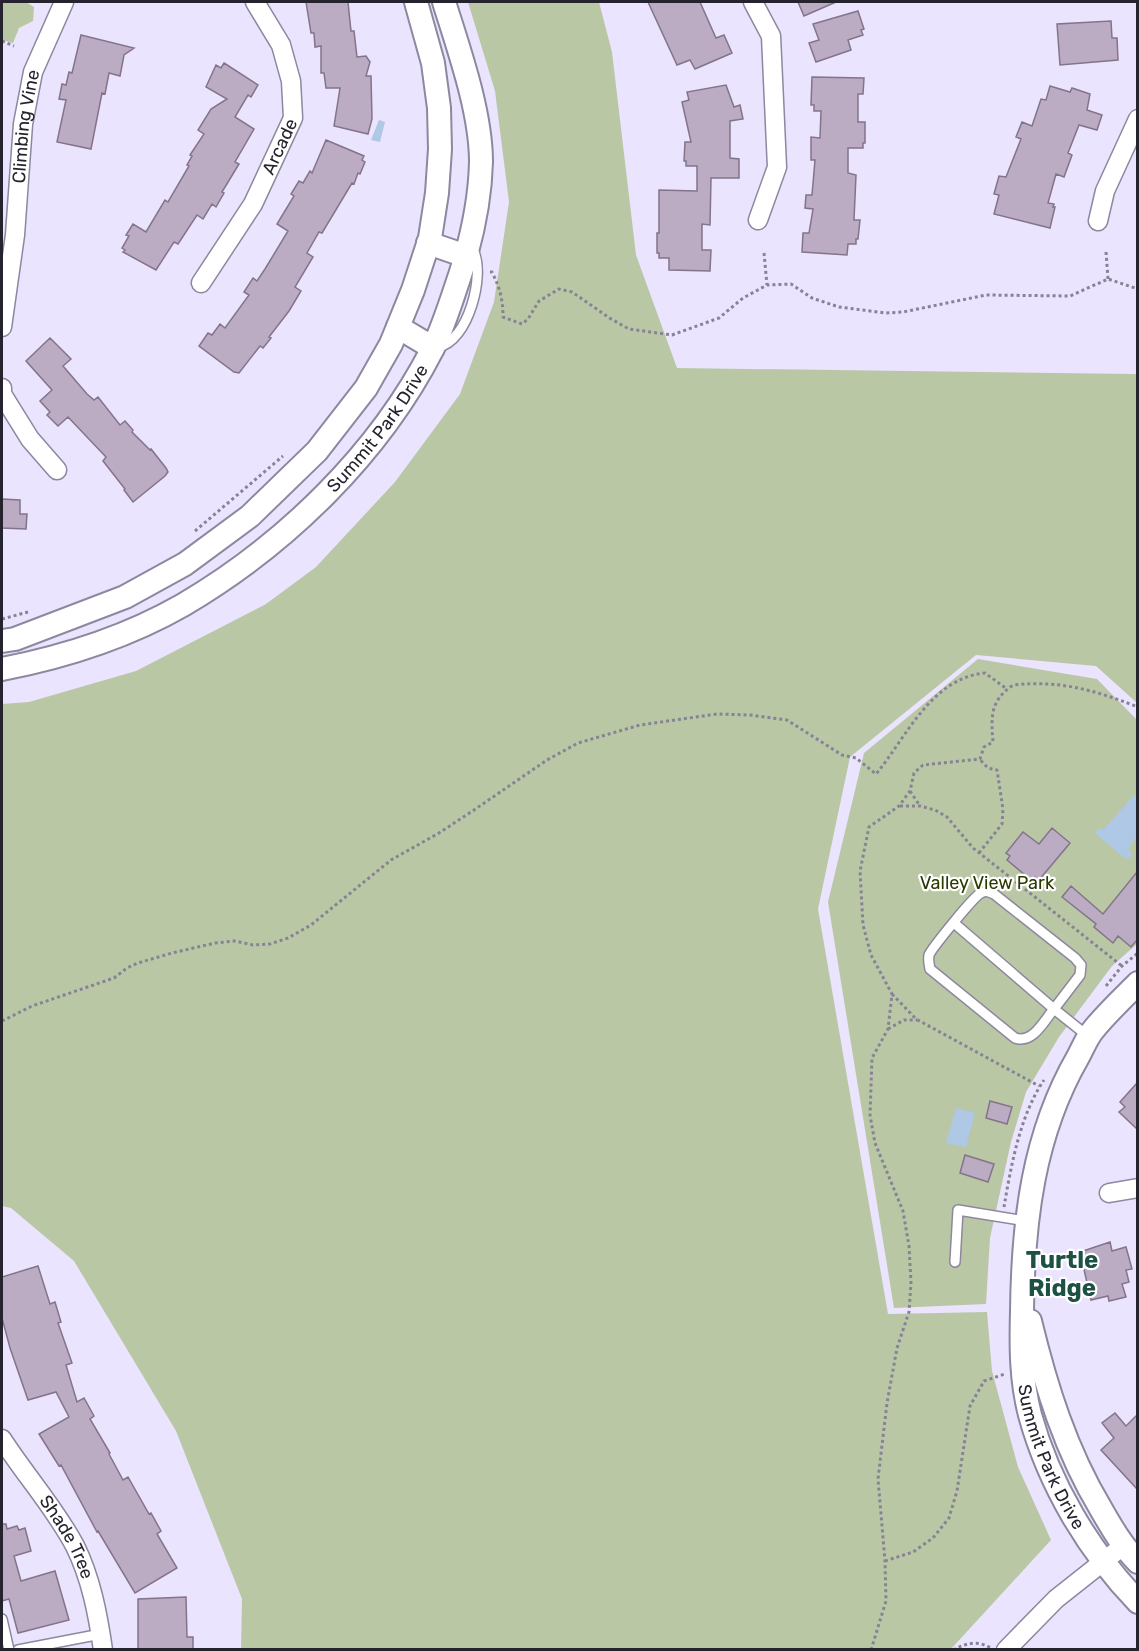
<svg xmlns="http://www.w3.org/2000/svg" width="1139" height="1651" font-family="Rubik,sans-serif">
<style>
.green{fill:#bac7a5}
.water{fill:#aec8e6}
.building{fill:#bbabc3;stroke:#83748a;stroke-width:1.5}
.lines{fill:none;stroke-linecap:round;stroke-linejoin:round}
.service-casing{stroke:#8d879f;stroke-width:12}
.minor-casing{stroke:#8d879f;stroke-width:21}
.tertiary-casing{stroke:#8d879f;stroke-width:26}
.path{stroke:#878395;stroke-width:3;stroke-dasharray:3 3;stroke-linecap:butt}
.service{stroke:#fff;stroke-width:9}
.minor{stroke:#fff;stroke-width:18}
.tertiary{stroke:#fff;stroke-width:22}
.labels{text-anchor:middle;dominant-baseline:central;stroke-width:4.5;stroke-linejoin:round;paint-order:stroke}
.street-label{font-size:18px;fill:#25232d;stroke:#fff}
.park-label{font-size:18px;fill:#2a3900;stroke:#fff}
.district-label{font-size:24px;font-weight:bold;fill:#1d5143;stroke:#fff}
</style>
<rect width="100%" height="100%" fill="#eae4fe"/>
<path class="green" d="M 2,2 L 26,2 L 34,7 L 33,21 L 19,28 L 13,43 L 2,40 Z
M 468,2 L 599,2 L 612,52 L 636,255 L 677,368 L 1137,374 L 1137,703 L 1096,666 L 976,655 L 850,757 L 818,909 L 888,1314 L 987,1312 L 992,1371 L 1018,1467 L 1051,1540 L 951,1649 L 241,1649 L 242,1599 L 176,1431 L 74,1261 L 11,1208 L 2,1206 L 2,704 L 29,702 L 136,671 L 266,604 L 316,567 L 395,482 L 460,394 L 494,302 L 509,202 L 495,91 Z
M 978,659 L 1097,679 L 1137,720 L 1137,944 L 1112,966 L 1059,1037 L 1026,1092 L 1011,1142 L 990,1238 L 986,1304 L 894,1308 L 828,902 L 864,753 Z"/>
<path class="water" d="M 379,120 L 385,122 L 380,142 L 371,140 Z
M 1134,795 L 1137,799 L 1137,836 L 1128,849 L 1133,854 L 1127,860 L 1095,833 L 1099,828 L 1103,830 Z
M 956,1108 L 975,1113 L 966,1147 L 946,1143 Z"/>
<path class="building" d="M 306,2 L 348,2 L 351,31 L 354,31 L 357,57 L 366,56 L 370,62 L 366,76 L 371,76 L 372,119 L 368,134 L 334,126 L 340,88 L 326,88 L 324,73 L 321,73 L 321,46 L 315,47 L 314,33 L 311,33 Z
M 648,2 L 700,2 L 716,38 L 724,35 L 732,53 L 695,69 L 690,60 L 677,65 Z
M 798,2 L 836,2 L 804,16 Z
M 858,11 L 864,29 L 861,30 L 863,35 L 848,40 L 851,50 L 816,62 L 809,43 L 819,40 L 813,24 Z
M 1111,21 L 1112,38 L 1117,38 L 1118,60 L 1060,65 L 1057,24 Z
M 81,35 L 134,48 L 124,55 L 120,76 L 109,73 L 105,94 L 102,93 L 91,149 L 57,142 L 66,100 L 59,99 L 62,84 L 66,85 L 69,72 L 72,73 Z
M 224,63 L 258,85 L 251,97 L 248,95 L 235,117 L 254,129 L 235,162 L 239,164 L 222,192 L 224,193 L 216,207 L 212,204 L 203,219 L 197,215 L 178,244 L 174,242 L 156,270 L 123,252 L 125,250 L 122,248 L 129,236 L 126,235 L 133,224 L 146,232 L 165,200 L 168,202 L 189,166 L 187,165 L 192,156 L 190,155 L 204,134 L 198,130 L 211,109 L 227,99 L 206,87 L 216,65 L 221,68 Z
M 812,77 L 864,78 L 863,94 L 858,94 L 858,122 L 865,122 L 865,143 L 863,143 L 863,148 L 848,148 L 848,173 L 856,175 L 854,220 L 860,220 L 858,239 L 856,239 L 856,244 L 848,244 L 847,255 L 802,252 L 803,233 L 809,233 L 813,209 L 805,208 L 806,195 L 812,195 L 815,160 L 811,160 L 811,137 L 820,138 L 821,111 L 814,111 L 814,105 L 811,105 Z
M 726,85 L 734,107 L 740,105 L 743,119 L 730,121 L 730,158 L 739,159 L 739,178 L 711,178 L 710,225 L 702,224 L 702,250 L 711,250 L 710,271 L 669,270 L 669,258 L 659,258 L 659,253 L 657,253 L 657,233 L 659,233 L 659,190 L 697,191 L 697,166 L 686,166 L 686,161 L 684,161 L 685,142 L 691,142 L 682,102 L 689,100 L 687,92 Z
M 1050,86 L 1070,92 L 1072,88 L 1090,94 L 1087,110 L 1102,115 L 1097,130 L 1079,125 L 1068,153 L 1072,155 L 1064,177 L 1056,174 L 1048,203 L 1054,204 L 1053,207 L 1055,207 L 1050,228 L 994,214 L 999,195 L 994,194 L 999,176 L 1006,177 L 1021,139 L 1016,137 L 1022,122 L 1032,126 L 1041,99 L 1046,100 Z
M 326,140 L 364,156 L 362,160 L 365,162 L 360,174 L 358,173 L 354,184 L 352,183 L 322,233 L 319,232 L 307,253 L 313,257 L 295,287 L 301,291 L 289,311 L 269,337 L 271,338 L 263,348 L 260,346 L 239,373 L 234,372 L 199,346 L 208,333 L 212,335 L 220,324 L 225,328 L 249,295 L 244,292 L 253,278 L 257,281 L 265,269 L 288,231 L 277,224 L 294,196 L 291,194 L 299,181 L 303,183 L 310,171 L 312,173 Z
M 50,338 L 71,359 L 63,366 L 87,394 L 94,400 L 98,397 L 120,425 L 125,421 L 133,430 L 132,432 L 150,450 L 151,449 L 166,468 L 168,472 L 165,476 L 133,502 L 124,490 L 125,489 L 103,461 L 106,457 L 68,417 L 58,426 L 47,415 L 50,412 L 40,401 L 52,390 L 26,361 Z
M 2,499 L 20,500 L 20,514 L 27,514 L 26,529 L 2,528 Z
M 1052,828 L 1070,843 L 1039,880 L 1035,877 L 1032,881 L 1007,860 L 1010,856 L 1006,853 L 1023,832 L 1039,844 Z
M 1137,872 L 1137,940 L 1131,947 L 1118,936 L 1113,943 L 1094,927 L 1096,924 L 1062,897 L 1071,886 L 1103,914 Z
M 1137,1083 L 1137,1129 L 1119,1112 L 1125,1107 L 1120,1102 Z
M 990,1101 L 1012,1107 L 1007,1124 L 986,1118 Z
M 965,1155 L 994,1164 L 988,1182 L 960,1173 Z
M 1110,1242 L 1112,1251 L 1126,1247 L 1132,1269 L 1126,1270 L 1129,1282 L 1122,1284 L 1126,1297 L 1109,1301 L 1108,1296 L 1091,1300 L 1080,1252 Z
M 38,1266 L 50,1304 L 55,1302 L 61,1322 L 58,1323 L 72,1363 L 66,1365 L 77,1402 L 84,1398 L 94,1416 L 90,1419 L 110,1453 L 109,1454 L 123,1480 L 128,1477 L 149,1514 L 151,1513 L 161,1531 L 157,1534 L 177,1568 L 135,1593 L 98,1531 L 97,1532 L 61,1465 L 59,1466 L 39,1434 L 69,1417 L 56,1392 L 28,1400 L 10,1348 L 2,1318 L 2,1277 Z
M 1115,1413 L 1126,1426 L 1137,1415 L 1137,1489 L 1101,1450 L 1114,1438 L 1102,1423 Z
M 2,1524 L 6,1524 L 7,1529 L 17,1526 L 19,1530 L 25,1528 L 31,1551 L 14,1556 L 21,1581 L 55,1571 L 69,1620 L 18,1633 L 9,1599 L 2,1601 Z
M 186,1597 L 187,1637 L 193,1637 L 193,1650 L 138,1650 L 138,1599 Z"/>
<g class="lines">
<g class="service-casing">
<path id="service" d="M 438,347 C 468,342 486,274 473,250
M 954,923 L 1054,1009 C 1043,1022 1033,1044 1015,1038 L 930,969 C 929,964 928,961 929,955 C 932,948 974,896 981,893 C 986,890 989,892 994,894 L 1075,958 L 1081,965 L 1080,975 L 1054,1009 L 1089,1037
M 955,1262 L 958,1210 L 1026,1221
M 2,1619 L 9,1650
M 18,1650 L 101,1634"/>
</g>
<g class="minor-casing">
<g id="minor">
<path d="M 753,2 L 771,36 L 777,167 L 758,220"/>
<path d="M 1098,221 L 1105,191 L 1138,119"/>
<path id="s1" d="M 201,283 L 253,204 L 293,118 L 291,81 L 281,45 L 255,2"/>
<path id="s2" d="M 2,327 L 15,235 L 23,124 L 33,72 L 64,2"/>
<path d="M 2,388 L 2,394 L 30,439 L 57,470"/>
<path d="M 1109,1193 L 1138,1188"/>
<path id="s3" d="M 2,1439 C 25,1475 55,1508 75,1546 C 91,1578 98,1615 103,1650"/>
<path d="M 1006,1650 L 1056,1599 L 1123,1546"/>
</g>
</g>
<g class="tertiary-casing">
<g id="tertiary">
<path d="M 428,243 L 466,256"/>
<path d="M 398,327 L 433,348"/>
<path d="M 2,641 L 15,639 L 125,597 L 185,564 L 250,516 L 317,451 L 366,388 L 391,344 L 413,290 L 430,238 L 437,193 L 440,149 L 439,108 L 433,63 L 416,2"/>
<path id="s4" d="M 2,669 C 64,657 127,637 183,605 C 285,545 379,454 433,348 C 444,325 452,299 460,275 C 472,238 480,201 481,162 C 481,112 459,50 444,2"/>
<path id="s5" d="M 1138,983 C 1123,998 1107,1013 1094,1029 C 1087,1037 1083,1048 1078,1057 C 1033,1135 1023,1222 1022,1311 C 1021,1347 1021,1380 1030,1415 C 1049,1484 1088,1550 1138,1602"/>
<path d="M 1030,1321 C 1046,1387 1066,1451 1101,1509 C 1112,1528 1122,1546 1138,1562"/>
</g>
</g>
<path class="path" d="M 2,41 L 14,46
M 1106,252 L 1108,279
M 764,253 L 767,285
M 490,272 L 492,272 C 500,288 503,300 503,317 L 522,324 L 528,319 L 539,301 L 559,289 L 572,292 L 611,319 L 629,329 L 672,335 L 719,318 L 743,298 L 767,285 L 791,284 L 812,298 L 839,307 L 886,313 L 903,312 L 986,295 L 1070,296 L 1108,279 L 1138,289
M 195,531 L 283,456
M 2,619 L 28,612
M 910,791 L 920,806
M 900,806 L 920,806 L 935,810 L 947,817 L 973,848 L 1122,966
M 979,853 L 1002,824 L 1003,809 L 997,770 C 988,769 985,766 980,759
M 1106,986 L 1122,966 L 1138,953
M 892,994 L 916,1019 L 1039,1086
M 2,1021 L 32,1006 L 114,978 L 127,968 L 138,963 L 172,953 L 215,943 L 235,941 L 253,945 L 270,944 L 288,938 L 311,925 L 391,860 L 439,833 L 474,810 L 547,760 L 578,743 L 640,725 L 717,714 L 750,715 L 787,720 L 842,755 L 856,758 L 876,774 C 906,738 931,678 985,673 L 1007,689
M 888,1029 L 904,1020 L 917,1020
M 1004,1207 C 1011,1166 1020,1115 1044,1080
M 885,1561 L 913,1552 L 933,1538 L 949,1518 L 957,1491 L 970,1406 L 984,1381 L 1005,1374
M 871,1650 L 886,1601 L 885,1561 L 878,1479 L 887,1403 L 897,1348 L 909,1312 L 911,1282 L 909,1246 L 903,1211 L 875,1143 L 870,1115 L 872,1058 L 888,1029 L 892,994 L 871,955 L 863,925 L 860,871 L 869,827 L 899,806 L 910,791 L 914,773 L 923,765 L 980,759 L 984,747 L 993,742 C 991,716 990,701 1013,685 C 1060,680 1094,690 1138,707
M 953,1650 C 967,1643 977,1640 991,1648"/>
<use href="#service" class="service"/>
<use href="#minor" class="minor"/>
<use href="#tertiary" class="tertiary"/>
</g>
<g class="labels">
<g class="street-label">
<text stroke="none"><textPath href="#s2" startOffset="202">Climbing Vine</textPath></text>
<text stroke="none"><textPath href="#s1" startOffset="158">Arcade</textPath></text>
<text stroke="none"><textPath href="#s4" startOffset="458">Summit Park Drive</textPath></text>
<text stroke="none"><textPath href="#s5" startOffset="510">Summit Park Drive</textPath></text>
<text stroke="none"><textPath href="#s3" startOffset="118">Shade Tree</textPath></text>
</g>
<g class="park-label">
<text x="987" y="883">Valley View Park</text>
</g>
<g class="district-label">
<text x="1062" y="1260">Turtle<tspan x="1062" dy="28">Ridge</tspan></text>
</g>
</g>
<rect width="1139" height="1651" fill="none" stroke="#25232d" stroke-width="6"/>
</svg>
